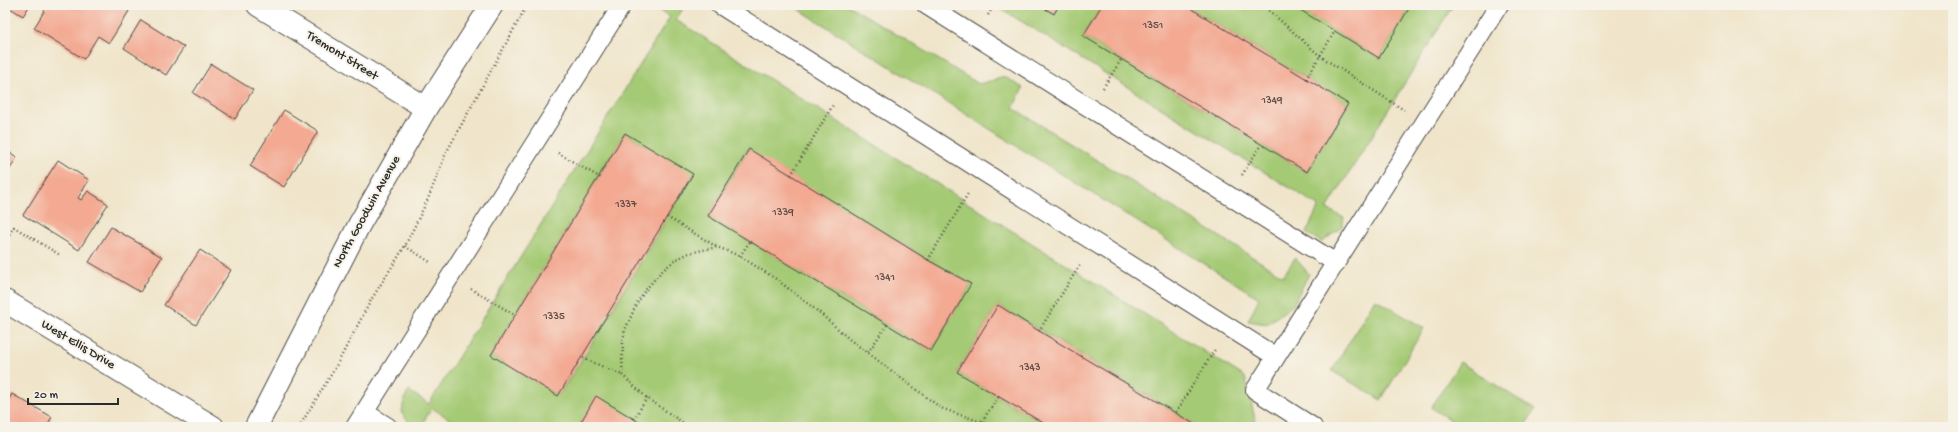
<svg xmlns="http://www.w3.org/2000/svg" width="1958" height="432" font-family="'Gochi Hand',sans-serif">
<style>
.green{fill:#a5ca75;stroke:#687a50;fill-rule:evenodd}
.building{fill:#f3a992}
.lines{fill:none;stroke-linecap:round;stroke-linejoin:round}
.service-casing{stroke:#494743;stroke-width:20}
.minor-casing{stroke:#494743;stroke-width:24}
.tertiary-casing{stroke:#494743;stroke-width:24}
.path{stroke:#494743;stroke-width:2.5;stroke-dasharray:1 3;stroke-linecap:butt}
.service{stroke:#fff;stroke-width:18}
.minor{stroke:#fff;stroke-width:22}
.tertiary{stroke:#fff;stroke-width:22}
.labels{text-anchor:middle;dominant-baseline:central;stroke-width:4;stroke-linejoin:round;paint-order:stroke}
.number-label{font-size:11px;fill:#5d4a45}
.street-label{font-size:13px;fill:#2b2b2b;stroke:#f7f3e8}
</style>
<rect width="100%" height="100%" fill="#f7f3e8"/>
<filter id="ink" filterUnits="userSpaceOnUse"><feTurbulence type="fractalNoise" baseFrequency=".025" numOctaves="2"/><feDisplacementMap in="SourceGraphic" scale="8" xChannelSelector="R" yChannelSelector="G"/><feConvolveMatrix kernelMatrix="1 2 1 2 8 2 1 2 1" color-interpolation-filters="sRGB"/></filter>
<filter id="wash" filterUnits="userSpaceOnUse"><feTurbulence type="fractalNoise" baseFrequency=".012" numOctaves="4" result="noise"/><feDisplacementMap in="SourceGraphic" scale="16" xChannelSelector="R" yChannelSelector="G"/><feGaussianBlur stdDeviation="0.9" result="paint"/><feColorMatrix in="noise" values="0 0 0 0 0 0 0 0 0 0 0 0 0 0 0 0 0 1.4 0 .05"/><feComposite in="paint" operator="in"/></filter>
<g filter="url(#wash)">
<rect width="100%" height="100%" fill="#f0e5ca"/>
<path class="green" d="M 656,5 L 685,5 L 676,20 L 1245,377 L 1257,427 L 1199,427 L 998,305 L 957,372 L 1050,427 L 646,427 L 596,397 L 578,427 L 462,427 L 432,408 L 420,427 C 411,427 407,420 402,413 L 404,399 L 409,391 L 429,404 L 670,17 L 654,7 ZM 625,133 L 693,175 L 583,358 L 558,396 L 491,355 ZM 748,149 L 928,260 L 971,284 L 931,351 L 708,216 Z
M 792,5 L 848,5 L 979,84 L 1005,77 L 1023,88 L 1013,108 L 1283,276 L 1295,258 L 1309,274 L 1293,305 L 1267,324 L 1248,321 L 1259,298 Z
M 995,5 L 1039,5 L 1054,14 L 1059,5 L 1102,5 L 1083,36 L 1307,172 L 1348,104 L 1185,5 L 1292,5 L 1379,58 L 1411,5 L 1453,5 L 1327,209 L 1344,218 L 1342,227 L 1322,242 L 1306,233 L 1319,206 Z
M 1375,299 L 1424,328 L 1381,400 L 1332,371 Z
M 1460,362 L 1535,410 L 1524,427 L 1462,427 L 1431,408 Z"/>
<g id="blocks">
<path class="building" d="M 5,5 L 30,5 L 23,16 Z
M 48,5 L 119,5 L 129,11 L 109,43 L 98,36 L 84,59 L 34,28 Z
M 1039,5 L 1059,5 L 1054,14 Z
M 1102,5 L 1185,5 L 1348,104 L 1307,172 L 1083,36 Z
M 1292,5 L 1411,5 L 1379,58 Z
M 141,20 L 184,47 L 166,75 L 124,48 Z
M 211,64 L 253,90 L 235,119 L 193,93 Z
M 284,110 L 318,131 L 284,187 L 250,166 Z
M 625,133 L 693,174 L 558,396 L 491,355 Z
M 749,149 L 928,260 L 971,284 L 931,351 L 708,216 Z
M 5,150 L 17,157 L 5,177 Z
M 58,160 L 89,180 L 78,198 L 81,200 L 88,191 L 108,204 L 79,250 L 23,215 Z
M 111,227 L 162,257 L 140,292 L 89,262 Z
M 200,250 L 231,270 L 196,325 L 164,305 Z
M 998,305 L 1039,331 L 1199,427 L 1050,427 L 957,372 Z
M 12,394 L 52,417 L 46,427 L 5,427 L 5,406 Z
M 596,396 L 634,419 L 646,427 L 578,427 Z"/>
</g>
</g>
<g filter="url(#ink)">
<use href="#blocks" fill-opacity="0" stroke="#494743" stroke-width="1"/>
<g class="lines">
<g class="service-casing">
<path id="service" d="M 720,5 L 1276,357
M 926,5 L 1336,263
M 364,412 L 388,427
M 355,427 L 622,5
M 1313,427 L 1255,390 L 1499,5"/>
</g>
<g class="minor-casing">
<path id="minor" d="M 258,5 L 426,108
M 5,301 L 213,427"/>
</g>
<g class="tertiary-casing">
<path id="tertiary" d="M 256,427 L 359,225 L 426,108 L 492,5"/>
</g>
<path class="path" d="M 1263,5 L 1320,56 L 1404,110
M 988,15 L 994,5
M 1306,79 L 1335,31
M 1103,88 L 1121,60
M 558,153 L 601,178
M 791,175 L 833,105
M 1242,175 L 1261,145
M 667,217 L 717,247
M 5,241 L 14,227 L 60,255
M 405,246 L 430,262
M 740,256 L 750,241
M 928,260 L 969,192
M 471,289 L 515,315
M 1039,331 L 1081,263
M 868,352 L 887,325
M 583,358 L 622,375
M 1176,412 L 1216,348
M 634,419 L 647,398
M 982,421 L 999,396
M 299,427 L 334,370 L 371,300 L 405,246 L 428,199 L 446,153 L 527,5
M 689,427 L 647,398 L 622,375 L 623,341 L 625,330 L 637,303 L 647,288 L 661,272 L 675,260 L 689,253 L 717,247 L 740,256 L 776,279 L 820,313 L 849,339 L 941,408 L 995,427"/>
<use href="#service" class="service"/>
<use href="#minor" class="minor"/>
<use href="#tertiary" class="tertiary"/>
</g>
</g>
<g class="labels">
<g class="number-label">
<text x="1153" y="26">1351</text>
<text x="1272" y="101">1349</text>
<text x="626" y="205">1337</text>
<text x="783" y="213">1339</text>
<text x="885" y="278">1341</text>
<text x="554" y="317">1335</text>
<text x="1030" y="368">1343</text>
</g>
<g class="street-label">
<text transform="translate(342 56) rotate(32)">Tremont Street</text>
<text transform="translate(367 212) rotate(-61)">North Goodwin Avenue</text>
<text transform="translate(78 345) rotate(31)">West Ellis Drive</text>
</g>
</g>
<rect width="1958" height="432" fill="none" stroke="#f7f3e8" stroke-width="20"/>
<path d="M28 398v6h90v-6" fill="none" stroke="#2b2b2b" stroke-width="2"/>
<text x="34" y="398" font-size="12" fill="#2b2b2b" stroke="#f7f3e8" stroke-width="3" paint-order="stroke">20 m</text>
</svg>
